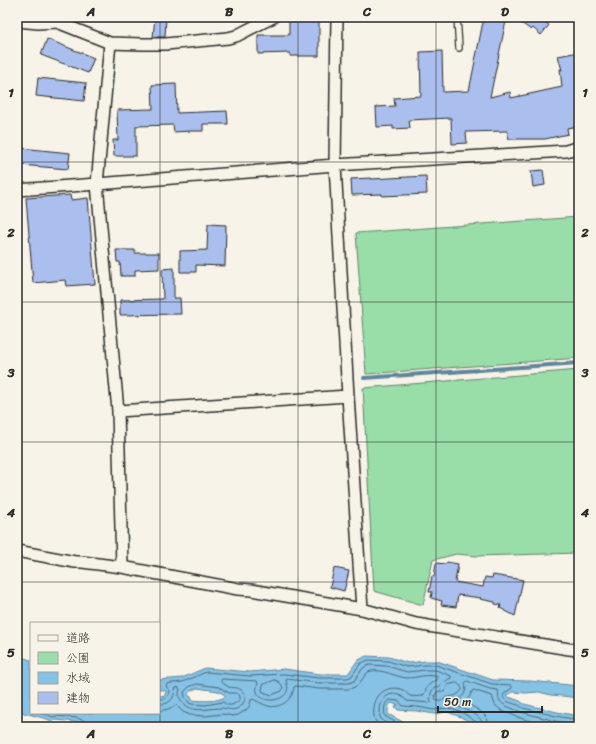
<svg xmlns="http://www.w3.org/2000/svg" width="596" height="744" font-family="Sriracha,'Klee One',sans-serif">
<style>
.green{fill:#99dda8;stroke:#62846a}
.water{fill:#85c2e5;stroke:#61869b;fill-rule:evenodd}
.lines{fill:none;stroke-linecap:round;stroke-linejoin:round}
.shore{stroke:#4f6775;stroke-width:1}
.stream{stroke:#61869b;stroke-width:4}
.building{fill:#aabfed;stroke:#2b2b2b}
.lane-casing{stroke:#2b2b2b;stroke-width:8}
.street-casing{stroke:#2b2b2b;stroke-width:14}
.lane{stroke:#f7f3e8;stroke-width:5.5}
.street{stroke:#f7f3e8;stroke-width:11}
.grid{fill:none;stroke:#2b2b2b;stroke-width:1;stroke-opacity:0.55}
.neatline{fill:none;stroke:#2b2b2b;stroke-width:1.5}
.grid-label{font-size:13px;text-anchor:middle;font-weight:bold;fill:#2b2b2b}
</style>
<rect width="100%" height="100%" fill="#f7f3e8"/>
<filter id="ink" filterUnits="userSpaceOnUse"><feTurbulence type="fractalNoise" baseFrequency=".025" numOctaves="2"/><feDisplacementMap in="SourceGraphic" scale="8" xChannelSelector="R" yChannelSelector="G"/><feConvolveMatrix kernelMatrix="1 2 1 2 8 2 1 2 1" color-interpolation-filters="sRGB"/></filter>
<g filter="url(#ink)">
<path class="green" d="M 579,217 L 579,358 L 366,374 L 356,233 Z
M 579,370 L 579,553 L 477,556 L 456,554 L 433,560 L 423,605 L 374,591 L 363,388 Z"/>
<path class="water" d="M 17,656 L 31,660 L 31,713 L 159,713 L 159,695 L 161,696 L 165,695 L 166,691 L 164,690 L 159,690 L 159,680 L 171,679 L 182,678 L 205,668 L 250,672 L 284,669 L 320,674 L 348,674 L 357,661 L 366,656 L 389,657 L 408,663 L 426,661 L 437,661 L 493,680 L 530,681 L 579,686 L 579,698 L 562,696 L 551,695 L 539,692 L 525,693 L 513,692 L 506,696 L 520,701 L 524,704 L 557,712 L 579,716 L 579,727 L 474,727 L 474,725 L 461,717 L 447,712 L 434,714 L 417,711 L 398,710 L 395,707 L 398,705 L 391,703 C 388,706 388,710 388,714 L 412,727 L 98,727 L 82,725 L 76,722 L 56,720 L 51,721 L 47,719 L 17,711 ZM 197,688 L 218,691 L 225,695 L 225,697 C 215,702 203,701 192,700 L 191,697 L 188,695 C 188,691 193,690 197,688 Z"/>
<g class="lines">
<path class="shore" d="M 275,680 C 279,681 282,684 283,688 L 282,691 L 272,695 L 263,692 L 262,689 L 263,685 Z
M 457,683 C 470,690 454,698 446,697 C 443,700 441,703 436,700 L 435,696 L 437,692 L 440,691 L 444,692 L 448,685 Z
M 197,684 L 219,687 L 229,693 L 237,693 L 240,696 L 240,699 L 239,701 L 232,705 L 227,705 L 223,702 L 205,705 L 192,704 L 189,703 L 185,697 L 184,692 L 189,687 Z
M 159,699 C 165,700 169,697 170,691 L 166,686 L 167,684 L 172,683 L 183,682 L 206,672 L 250,676 L 284,674 L 319,678 L 347,678 L 351,677 L 360,664 L 368,660 L 388,661 L 407,667 L 426,665 L 436,665 L 492,684 L 511,685 L 512,686 L 512,688 C 510,690 505,692 504,694 C 500,701 513,703 518,705 C 519,705 521,707 523,708 L 556,716 L 579,720
M 159,704 C 170,705 174,699 175,689 L 178,687 L 180,689 C 178,695 179,698 183,703 C 193,714 208,708 221,708 C 226,708 231,711 236,709 C 244,706 249,696 241,690 C 238,687 233,688 229,687 C 227,686 224,684 221,682 L 221,680 L 222,679 L 257,681 L 258,683 C 248,707 297,705 286,681 L 287,679 L 319,683 L 349,683 L 354,681 L 363,668 L 369,665 L 387,666 L 407,672 L 426,670 L 436,670 L 451,676 L 451,678 C 444,681 444,684 440,686 C 439,687 437,687 436,687 C 430,690 430,696 431,702 L 430,703 L 407,701 C 395,688 380,694 380,712 C 379,715 380,718 382,720 C 385,723 389,725 393,727
M 159,711 L 168,709 L 176,705 L 183,712 L 190,715 L 205,716 L 222,714 L 233,716 L 238,715 L 246,710 L 249,707 L 251,700 L 253,699 C 257,701 262,704 268,706 C 280,709 293,700 294,687 L 296,686 L 319,689 L 348,689 C 362,688 363,672 371,671 C 383,669 396,677 407,678 C 417,678 428,673 438,677 L 437,680 C 427,684 427,688 423,696 C 419,696 414,697 410,696 C 408,695 406,692 403,690 C 389,684 375,693 374,708 C 373,716 374,722 381,727
M 38,713 L 49,715 L 52,717 L 57,716 L 77,718 L 87,722 L 89,724 L 89,727
M 403,727 L 385,716 C 384,710 384,703 389,700 L 399,701 L 403,706 L 418,707 L 434,710 L 448,708 L 463,713 L 476,722 L 478,724 L 478,727
M 483,727 C 483,713 463,710 453,704 L 454,702 C 462,698 468,693 465,683 L 467,681 L 490,689 L 498,690 C 499,693 498,696 499,699 C 501,706 515,709 521,712 L 555,721 L 579,725
M 489,727 C 489,713 477,710 467,703 L 467,701 L 473,690 L 492,696 L 495,705 L 502,711 L 513,715 L 520,718 L 553,727"/>
<path class="stream" d="M 364,378 L 579,363"/>
</g>
<path class="building" d="M 304,17 L 319,17 L 319,56 L 290,56 L 290,53 L 258,54 L 258,35 L 289,35 L 289,19 Z
M 484,17 L 506,21 L 490,97 L 510,92 L 511,98 L 562,87 L 560,69 L 562,70 L 558,56 L 579,52 L 579,126 L 567,128 L 568,134 L 545,139 L 509,139 L 507,131 L 466,132 L 467,143 L 452,144 L 451,118 L 409,120 L 410,128 L 393,129 L 393,126 L 377,127 L 376,107 L 395,106 L 394,98 L 421,96 L 420,52 L 442,51 L 443,92 L 469,91 Z
M 513,17 L 549,17 L 545,22 L 549,25 L 541,35 L 533,28 L 531,30 Z
M 155,18 L 166,18 L 165,37 L 153,37 Z
M 47,39 L 94,58 L 88,73 L 41,55 Z
M 38,78 L 86,83 L 84,101 L 36,96 Z
M 176,84 L 177,113 L 227,111 L 228,124 L 203,124 L 203,131 L 191,131 L 174,132 L 173,125 L 136,126 L 136,156 L 114,156 L 113,140 L 118,140 L 117,110 L 153,109 L 152,85 Z
M 21,148 L 70,153 L 68,169 L 20,165 Z
M 543,170 L 545,185 L 533,187 L 531,171 Z
M 426,176 L 427,194 L 382,196 L 382,194 L 352,195 L 351,179 L 371,178 L 371,179 Z
M 70,195 L 71,200 L 88,198 L 95,284 L 66,286 L 65,280 L 33,283 L 26,198 Z
M 208,224 L 226,225 L 225,266 L 196,265 L 196,272 L 180,272 L 180,251 L 207,250 Z
M 116,250 L 135,250 L 135,253 L 159,253 L 159,269 L 135,270 L 135,276 L 121,276 L 120,262 L 117,262 Z
M 174,268 L 174,298 L 180,298 L 181,314 L 120,315 L 120,300 L 163,299 L 162,269 Z
M 447,562 L 458,564 L 455,582 L 483,587 L 485,577 L 492,578 L 493,575 L 523,580 L 515,616 L 500,608 L 501,605 L 495,604 L 495,602 L 480,599 L 481,598 L 458,595 L 456,607 L 441,605 L 442,601 L 431,598 L 432,592 L 429,592 L 432,576 L 434,577 L 436,563 L 446,564 Z
M 334,568 L 349,571 L 344,591 L 330,587 Z"/>
<g class="lines">
<g class="lane-casing">
<path id="lane" d="M 457,17 L 459,48"/>
</g>
<g class="street-casing">
<path id="street" d="M 337,17 L 335,165 L 348,396 L 362,609
M 17,21 L 38,23 L 57,22 L 110,43 L 142,44 L 166,44 L 228,38 L 236,36 L 273,17
M 110,43 L 97,184 L 118,411 L 122,567
M 17,190 L 97,184 L 335,165 L 566,151 L 579,147
M 118,411 L 348,396
M 17,551 L 75,562 L 82,562 L 122,567 L 238,589 L 251,590 L 362,609 L 416,624 L 569,649 L 579,650"/>
</g>
<use href="#lane" class="lane"/>
<use href="#street" class="street"/>
</g>
</g>
<path class="grid" d="M 160,17 L 160,727M 298,17 L 298,727M 436,17 L 436,727M 17,162 L 579,162M 17,302 L 579,302M 17,442 L 579,442M 17,582 L 579,582"/>
<rect width="596" height="744" fill="none" stroke="#f7f3e8" stroke-width="44"/>
<rect x="30" y="622" width="130" height="92" fill="#f7f3e8" stroke="#a5a39c"/>
<rect x="38" y="635" width="20" height="6" fill="#f7f3e8" stroke="#a5a39c"/>
<text x="66" y="642" font-size="12" fill="#2b2b2b">道路</text>
<rect x="38" y="652" width="20" height="12" fill="#99dda8" stroke="#a5a39c"/>
<text x="66" y="662" font-size="12" fill="#2b2b2b">公園</text>
<rect x="38" y="672" width="20" height="12" fill="#85c2e5" stroke="#a5a39c"/>
<text x="66" y="682" font-size="12" fill="#2b2b2b">水域</text>
<rect x="38" y="692" width="20" height="12" fill="#aabfed" stroke="#a5a39c"/>
<text x="66" y="702" font-size="12" fill="#2b2b2b">建物</text>
<path d="M438 706v6h104v-6" fill="none" stroke="#2b2b2b" stroke-width="2"/>
<text x="444" y="706" font-size="12" fill="#2b2b2b" stroke="#f7f3e8" stroke-width="3" paint-order="stroke">50 m</text>
<rect x="22" y="22" width="552" height="700" class="neatline"/>
<g class="grid-label">
<text x="91" y="16">A</text>
<text x="229" y="16">B</text>
<text x="367" y="16">C</text>
<text x="505" y="16">D</text>
<text x="11" y="97">1</text>
<text x="585" y="97">1</text>
<text x="11" y="237">2</text>
<text x="585" y="237">2</text>
<text x="11" y="377">3</text>
<text x="585" y="377">3</text>
<text x="11" y="517">4</text>
<text x="585" y="517">4</text>
<text x="11" y="657">5</text>
<text x="585" y="657">5</text>
<text x="91" y="738">A</text>
<text x="229" y="738">B</text>
<text x="367" y="738">C</text>
<text x="505" y="738">D</text>
</g>
</svg>
